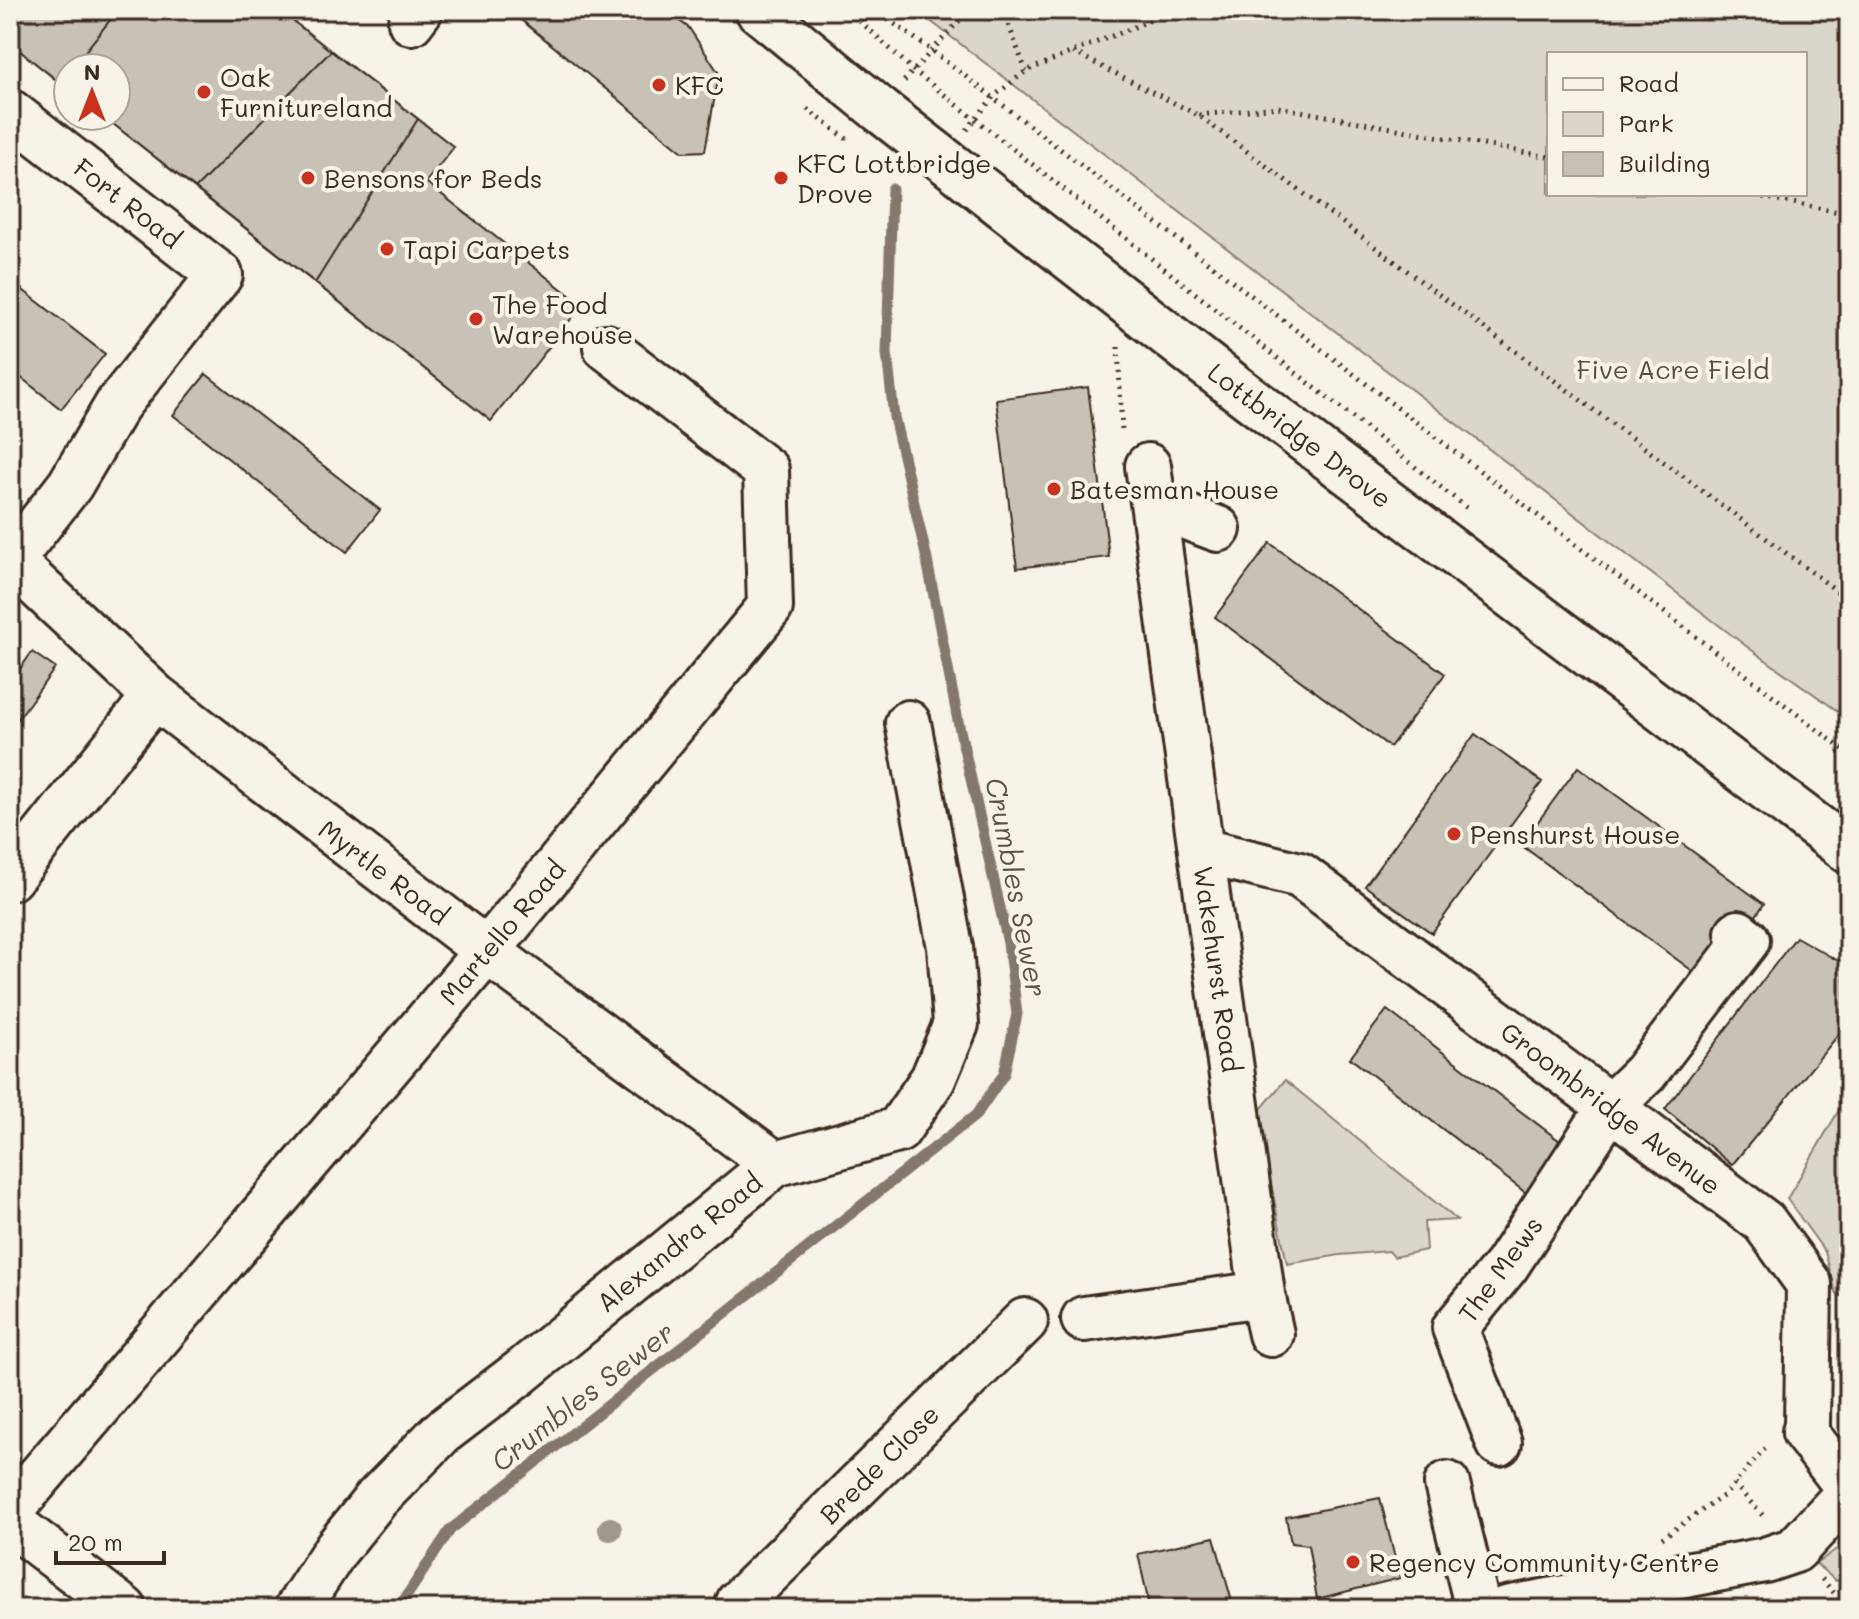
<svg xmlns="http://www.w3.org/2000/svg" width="1859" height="1619" font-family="Mali,sans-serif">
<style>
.green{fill:#dbd6cb;stroke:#8b8074;stroke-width:2;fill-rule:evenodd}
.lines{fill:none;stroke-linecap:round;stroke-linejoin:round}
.stream{stroke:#84786c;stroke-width:11}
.building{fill:#c8c1b6;stroke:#3b2a1e;stroke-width:2}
.minor-casing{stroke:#3b2a1e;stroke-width:50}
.path{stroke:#3b2a1e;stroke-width:5;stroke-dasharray:2 6;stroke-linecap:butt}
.minor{stroke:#f7f3e8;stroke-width:44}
.tree{fill:#a1978c}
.poi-dot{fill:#c8321e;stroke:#f7f3e8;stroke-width:3}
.labels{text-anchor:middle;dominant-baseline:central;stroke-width:8;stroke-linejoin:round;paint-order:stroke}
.poi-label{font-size:26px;fill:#3b2a1e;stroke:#f7f3e8;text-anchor:start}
.street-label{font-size:26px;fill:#3b2a1e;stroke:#f7f3e8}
.park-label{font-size:26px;fill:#5b4c41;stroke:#f7f3e8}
.water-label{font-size:28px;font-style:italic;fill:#5f5145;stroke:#f7f3e8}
</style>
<rect width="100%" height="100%" fill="#f7f3e8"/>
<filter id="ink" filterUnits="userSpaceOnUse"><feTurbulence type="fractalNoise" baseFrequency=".0125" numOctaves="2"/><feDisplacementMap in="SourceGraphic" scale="16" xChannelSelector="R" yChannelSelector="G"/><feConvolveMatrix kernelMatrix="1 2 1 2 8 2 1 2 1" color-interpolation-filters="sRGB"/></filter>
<g filter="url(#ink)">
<path class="green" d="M 916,10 L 1849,10 L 1849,719 L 1746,646 ZM 1549,54 L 1805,54 L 1805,194 L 1549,194 Z
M 1285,1080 L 1457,1220 L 1424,1222 L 1426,1250 L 1394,1257 L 1389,1251 L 1340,1255 L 1287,1264 L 1257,1114 Z
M 1849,1093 L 1849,1300 L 1836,1293 L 1825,1252 L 1787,1199 Z
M 1849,1540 L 1849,1579 L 1836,1581 L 1816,1564 Z"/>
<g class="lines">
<path class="stream" d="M 398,1609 L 450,1530 L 976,1115 L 1004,1074 L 1017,1014 L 1008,943 L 959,726 L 926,555 L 894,417 L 887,353 L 892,189"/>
</g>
<path class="building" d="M 10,10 L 279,10 L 454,147 L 426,182 L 582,305 L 491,421 L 103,116 L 116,116 L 116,68 L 68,68 L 68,89 L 10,43 Z
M 10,10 L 118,10 L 72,68 L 68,68 L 68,73 L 60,83 L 10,43 Z
M 118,10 L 279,10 L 331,51 L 195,189 L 103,116 L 116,116 L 116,68 L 72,68 Z
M 509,10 L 665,10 L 689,28 L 720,75 L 715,95 L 705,151 L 683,152 Z
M 331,51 L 418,119 L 315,283 L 195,189 Z
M 418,119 L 454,147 L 426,182 L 582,305 L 491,421 L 315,283 Z
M 10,280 L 105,354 L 61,409 L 10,369 Z
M 206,374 L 380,510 L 347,552 L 173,415 Z
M 1088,387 L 1109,557 L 1017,568 L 996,399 Z
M 1270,543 L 1445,674 L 1390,747 L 1215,617 Z
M 32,652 L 55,668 L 10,730 L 10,683 Z
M 1475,734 L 1542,782 L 1432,933 L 1365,886 Z
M 1578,767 L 1764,904 L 1749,926 L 1698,975 L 1521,845 Z
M 1796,937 L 1849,967 L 1849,1022 L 1732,1165 L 1665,1109 Z
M 1387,1010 L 1573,1151 L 1535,1200 L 1350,1058 Z
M 1380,1498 L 1400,1578 L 1317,1599 L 1308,1545 L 1291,1543 L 1286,1517 Z
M 1214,1537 L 1234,1609 L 1150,1609 L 1138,1554 Z"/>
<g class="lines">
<g class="minor-casing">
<path id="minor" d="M 758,10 L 880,110 L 1235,387 L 1849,851
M 411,22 L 420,10
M 10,112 L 220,275 L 118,404 L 70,485 L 10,562
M 1148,466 L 1262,1294 L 1271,1334
M 1154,505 L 1218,529
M 10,560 L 155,696 L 487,951 L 775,1164
M 1202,851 L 1300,875 L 1764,1222 L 1809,1284 L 1807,1426 L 1805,1432 L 1849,1489
M 10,878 L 155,696
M 1084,1319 L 1262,1294
M 1499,1443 L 1455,1328 L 1506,1266 L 1610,1107 L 1645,1073 L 1747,940 L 1738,933
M 1447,1484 L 1478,1609
M 10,1511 L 487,951 L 770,607 L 766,470 L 606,347
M 10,1522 L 124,1609
M 297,1609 L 336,1549 L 377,1498 L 441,1433 L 521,1372 L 775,1164 L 898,1130 L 933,1079 L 956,1024 L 950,947 L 908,723
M 737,1609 L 739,1602 L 1025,1321
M 1506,1609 L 1765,1560 L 1795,1550 L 1849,1492"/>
</g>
<path class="path" d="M 848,10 L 913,70 L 1467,508
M 875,10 L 931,50 L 1849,754
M 1003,10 L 1026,71
M 1073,52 L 1198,115 L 1849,600
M 904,81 L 969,10
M 807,109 L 851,142
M 1199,115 L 1278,107 L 1549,157
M 967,130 L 993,97 L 1026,71 L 1176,10
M 1747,194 L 1849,214
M 1118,347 L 1122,430
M 1734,1484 L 1766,1519
M 1662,1538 L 1726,1494 L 1763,1450 L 1769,1447
M 1822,1579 L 1835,1594 L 1849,1589"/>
<use href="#minor" class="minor"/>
</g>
<circle class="tree" cx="610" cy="1529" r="12"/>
</g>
<g class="poi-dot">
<circle cx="659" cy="85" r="8"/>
<circle cx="204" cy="92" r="8"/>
<circle cx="308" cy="178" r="8"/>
<circle cx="781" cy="178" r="8"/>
<circle cx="387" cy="249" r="8"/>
<circle cx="476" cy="319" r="8"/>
<circle cx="1054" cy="489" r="8"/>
<circle cx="1454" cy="834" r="8"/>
<circle cx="1353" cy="1562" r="8"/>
</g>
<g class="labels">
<g class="poi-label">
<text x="220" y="77">Oak<tspan x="220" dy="30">Furnitureland</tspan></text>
<text x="675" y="85">KFC</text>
<text x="797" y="163">KFC Lottbridge<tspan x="797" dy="30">Drove</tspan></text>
<text x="324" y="178">Bensons for Beds</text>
<text x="403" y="249">Tapi Carpets</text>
<text x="492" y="304">The Food<tspan x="492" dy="30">Warehouse</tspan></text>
<text x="1070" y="489">Batesman House</text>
<text x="1470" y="834">Penshurst House</text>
<text x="1369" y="1562">Regency Community Centre</text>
</g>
<g class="street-label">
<text transform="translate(128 203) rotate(38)">Fort Road</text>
<text transform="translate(1300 435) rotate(37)">Lottbridge Drove</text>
<text transform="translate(384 872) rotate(37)">Myrtle Road</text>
<text transform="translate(502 932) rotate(-50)">Martello Road</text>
<text transform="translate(1218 969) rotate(82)">Wakehurst Road</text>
<text transform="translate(1611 1108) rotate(37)">Groombridge Avenue</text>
<text transform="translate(679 1242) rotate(-39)">Alexandra Road</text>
<text transform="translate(1500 1269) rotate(-54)">The Mews</text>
<text transform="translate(879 1464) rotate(-45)">Brede Close</text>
</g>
<g class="park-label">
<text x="1673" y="369">Five Acre Field</text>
</g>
<g class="water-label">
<text transform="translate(1017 887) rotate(79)">Crumbles Sewer</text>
<text transform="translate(582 1396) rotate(-38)">Crumbles Sewer</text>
</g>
</g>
<rect width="1859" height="1619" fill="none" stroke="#f7f3e8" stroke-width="40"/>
<rect x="20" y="20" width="1819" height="1579" fill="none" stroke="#3b2a1e" stroke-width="3" filter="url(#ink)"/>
<rect x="1547" y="52" width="260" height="144" fill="#f7f3e8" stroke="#aca397" stroke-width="2"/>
<rect x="1563" y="78" width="40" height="12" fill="#f7f3e8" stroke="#aca397" stroke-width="2"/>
<text x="1619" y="92" font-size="24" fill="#3b2a1e">Road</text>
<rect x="1563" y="112" width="40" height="24" fill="#dbd6cb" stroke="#aca397" stroke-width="2"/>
<text x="1619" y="132" font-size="24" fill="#3b2a1e">Park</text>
<rect x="1563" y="152" width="40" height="24" fill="#c8c1b6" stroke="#aca397" stroke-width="2"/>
<text x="1619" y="172" font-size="24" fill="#3b2a1e">Building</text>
<g transform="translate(92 92)"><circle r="38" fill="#f7f3e8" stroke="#aca397" stroke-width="2"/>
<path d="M0-6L14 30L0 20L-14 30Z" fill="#c8321e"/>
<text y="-12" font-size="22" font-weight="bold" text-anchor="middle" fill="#3b2a1e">N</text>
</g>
<path d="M56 1551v12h108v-12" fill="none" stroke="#3b2a1e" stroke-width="4"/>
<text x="68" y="1551" font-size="24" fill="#3b2a1e" stroke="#f7f3e8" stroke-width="6" paint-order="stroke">20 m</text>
</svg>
